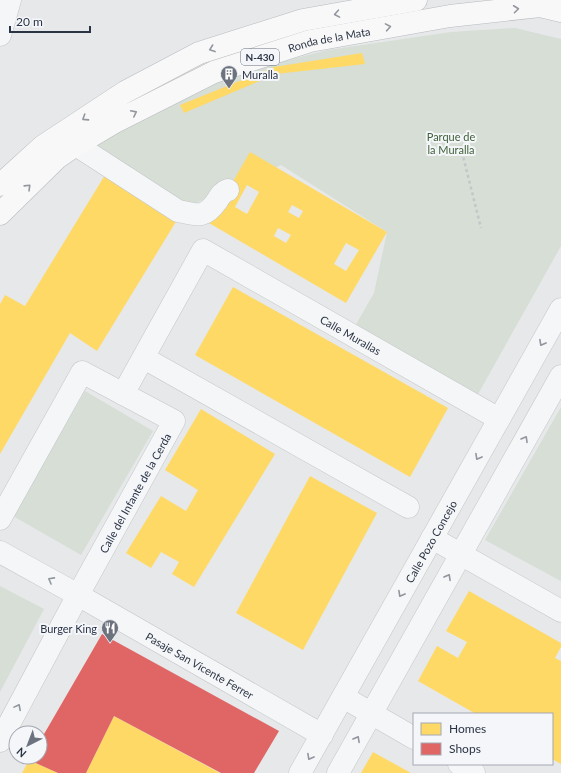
<svg xmlns="http://www.w3.org/2000/svg" width="561" height="773" font-family="Lato,sans-serif">
<style>
.green{fill:#d6ded6}
.homes{fill:#ffd966;fill-rule:evenodd}
.shops{fill:#e06666}
.lines{fill:none;stroke-linecap:round;stroke-linejoin:round}
.minor-casing{stroke:#c4c6c8;stroke-width:23}
.highway-casing{stroke:#b8bbbf;stroke-width:23}
.path{stroke:#c5c6ca;stroke-width:2.5;stroke-dasharray:3 3;stroke-linecap:butt}
.minor{stroke:#f5f6f7;stroke-width:22}
.highway{stroke:#f8f8f8;stroke-width:22}
.oneway{stroke:#92969e}
.oneway2{stroke:#90959e}
.labels{text-anchor:middle;dominant-baseline:central;stroke-width:4;stroke-linejoin:round;paint-order:stroke}
.shield{fill:#f4f6f9;stroke:#676e7b;stroke-width:1}
.shield-label{font-size:10px;font-weight:bold;fill:#2b3445}
.street-label{font-size:11px;fill:#2b3445;stroke:#f4f6f9}
.poi-label{font-size:11px;fill:#2b3445;stroke:#f4f6f9;text-anchor:start}
.park-label{font-size:11px;fill:#3f6138;stroke:#f4f6f9}
</style>
<rect width="100%" height="100%" fill="#e6e8ea"/>
<path class="green" d="M 515,28 L 561,39 L 561,246 L 473,403 L 354,328 L 374,293 L 387,232 L 281,165 L 178,211 L 76,145 L 151,104 L 272,64 L 328,50 L 451,32 Z
M 85,391 L 153,431 L 81,555 L 13,516 Z
M 561,407 L 561,581 L 485,540 Z
M 0,586 L 44,609 L 0,692 Z"/>
<path class="homes" d="M 362,53 L 365,64 L 276,74 L 184,113 L 180,105 L 274,67 Z
M 250,152 L 387,232 L 346,303 L 209,223 ZM 247,185 L 259,192 L 247,214 L 235,207 ZM 292,205 L 303,211 L 299,218 L 288,212 ZM 278,228 L 291,235 L 286,243 L 274,236 ZM 346,243 L 359,250 L 346,271 L 334,264 Z
M 105,175 L 177,220 L 97,351 L 70,333 L 0,454 L 0,304 L 5,295 L 25,306 Z
M 233,287 L 448,408 L 410,477 L 195,355 Z
M 201,409 L 275,454 L 194,587 L 172,574 L 179,562 L 161,552 L 151,568 L 126,553 L 161,496 L 186,511 L 198,490 L 165,470 Z
M 310,476 L 377,513 L 303,650 L 236,613 Z
M 469,591 L 561,643 L 561,647 L 555,658 L 561,661 L 561,764 L 552,759 L 552,714 L 476,714 L 418,681 L 437,646 L 458,658 L 467,642 L 446,631 Z
M 114,716 L 205,765 L 220,773 L 86,773 Z
M 373,752 L 411,773 L 361,773 Z
M 29,760 L 58,773 L 22,773 Z"/>
<path class="shops" d="M 102,634 L 279,731 L 254,773 L 221,773 L 114,716 L 86,773 L 58,773 L 29,760 L 31,757 L 40,757 L 40,741 Z"/>
<g class="lines">
<g class="minor-casing">
<g id="minor">
<path d="M 0,35 L 10,0"/>
<path d="M 76,145 L 178,211 C 198,215 204,219 217,201 C 220,196 222,192 228,190"/>
<path d="M 144,358 L 408,507"/>
<path id="s1" d="M 123,394 L 203,250 L 499,419"/>
<path id="s2" d="M 0,519 L 82,372 L 174,421 L 78,595 L 322,735"/>
<path d="M 432,538 L 561,611"/>
<path d="M 0,552 L 78,595 L 0,741"/>
<path d="M 343,697 L 414,738"/>
<path d="M 459,764 L 474,773"/>
<path id="s3" d="M 300,773 L 561,309"/>
<path d="M 338,773 L 561,376"/>
</g>
</g>
<g class="highway-casing">
<g id="highway">
<path d="M 0,185 L 43,146 L 125,92 L 199,53 L 303,20 L 416,0"/>
<path id="s4" d="M 0,214 L 57,158 L 76,145 L 113,123 L 214,72 L 310,41 L 450,16 L 540,6 L 561,11"/>
</g>
</g>
<path class="path" d="M 459,140 L 481,228"/>
<use href="#minor" class="minor"/>
<use href="#highway" class="highway"/>
</g>
<defs><path id="oneway-chevron" d="M-2-3.5L2.5 0L-2 3.5" fill="none" stroke-width="1.6" stroke-linecap="round" stroke-linejoin="round"/></defs>
<g class="oneway">
<use href="#oneway-chevron" transform="translate(516 9) rotate(-7)"/>
<use href="#oneway-chevron" transform="translate(337 14) rotate(170)"/>
<use href="#oneway-chevron" transform="translate(388 27) rotate(-10)"/>
<use href="#oneway-chevron" transform="translate(212 49) rotate(160)"/>
<use href="#oneway-chevron" transform="translate(134 113) rotate(-27)"/>
<use href="#oneway-chevron" transform="translate(85 118) rotate(147)"/>
<use href="#oneway-chevron" transform="translate(28 187) rotate(-44)"/>
</g>
<g class="oneway2">
<use href="#oneway-chevron" transform="translate(542 343) rotate(119)"/>
<use href="#oneway-chevron" transform="translate(525 439) rotate(-60)"/>
<use href="#oneway-chevron" transform="translate(478 457) rotate(119)"/>
<use href="#oneway-chevron" transform="translate(448 577) rotate(-61)"/>
<use href="#oneway-chevron" transform="translate(51 580) rotate(-151)"/>
<use href="#oneway-chevron" transform="translate(401 594) rotate(119)"/>
<use href="#oneway-chevron" transform="translate(18 707) rotate(-62)"/>
<use href="#oneway-chevron" transform="translate(357 739) rotate(-61)"/>
<use href="#oneway-chevron" transform="translate(310 757) rotate(119)"/>
</g>
<defs>
<g id="building-pin" transform="scale(0.9)"><path d="M0 17L-7.5 6A9.5 9.5 0 1 1 7.5 6Z" fill="#6c737f" stroke="#f4f6f9"/><path d="M-4-6H4V6H1V3H-1V6H-4ZM-2.5-4.3h1.7v1.8h-1.7ZM.8-4.3h1.7v1.8H.8ZM-2.5-1h1.7V.8h-1.7ZM.8-1h1.7V.8H.8Z" fill="#fff"/></g>
<g id="restaurant-pin" transform="scale(0.9)"><path d="M0 17L-7.5 6A9.5 9.5 0 1 1 7.5 6Z" fill="#6c737f" stroke="#f4f6f9"/><path d="M-5-6h1v4h1v-4h1v4h1v-4h1v5L-1.5 .5V6h-2V.5L-5-1ZM5-6V6H3V1.5H1.5Q1.5-4 5-6Z" fill="#fff"/></g>
</defs>
<g fill-rule="evenodd">
<use href="#building-pin" x="229" y="74"/>
<use href="#restaurant-pin" x="110" y="628"/>
</g>
<g class="labels">
<rect class="shield" x="241" y="49" width="38" height="16" rx="3"/>
<g class="shield-label">
<text x="260" y="57">N-430</text>
</g>
<g class="street-label">
<text stroke="none"><textPath href="#s4" startOffset="379">Ronda de la Mata</textPath></text>
<text stroke="none"><textPath href="#s1" startOffset="335">Calle Murallas</textPath></text>
<text transform="translate(135 493) rotate(-61)">Calle del Infante de la Cerda</text>
<text stroke="none"><textPath href="#s3" startOffset="266">Calle Pozo Concejo</textPath></text>
<text stroke="none"><textPath href="#s2" startOffset="612">Pasaje San Vicente Ferrer</textPath></text>
</g>
<g class="poi-label">
<text x="242" y="74">Muralla</text>
<text x="97" y="628" text-anchor="end">Burger King</text>
</g>
<g class="park-label">
<text x="451" y="136">Parque de<tspan x="451" dy="13">la Muralla</tspan></text>
</g>
</g>
<rect x="413" y="713" width="140" height="52" fill="#f4f6f9" stroke="#a4a8b1"/>
<rect x="421" y="723" width="20" height="12" fill="#ffd966" stroke="#a4a8b1"/>
<text x="449" y="733" font-size="12" fill="#2b3445">Homes</text>
<rect x="421" y="743" width="20" height="12" fill="#e06666" stroke="#a4a8b1"/>
<text x="449" y="753" font-size="12" fill="#2b3445">Shops</text>
<g transform="translate(28 745) rotate(222)"><circle r="19" fill="#f4f6f9" stroke="#a4a8b1"/>
<path d="M0-3L7 15L0 10L-7 15Z" fill="#6c737f"/>
<text y="-6" font-size="11" font-weight="bold" text-anchor="middle" fill="#2b3445">N</text>
</g>
<path d="M10 26v6h80v-6" fill="none" stroke="#2b3445" stroke-width="2"/>
<text x="16" y="26" font-size="12" fill="#2b3445" stroke="#f4f6f9" stroke-width="3" paint-order="stroke">20 m</text>
</svg>
